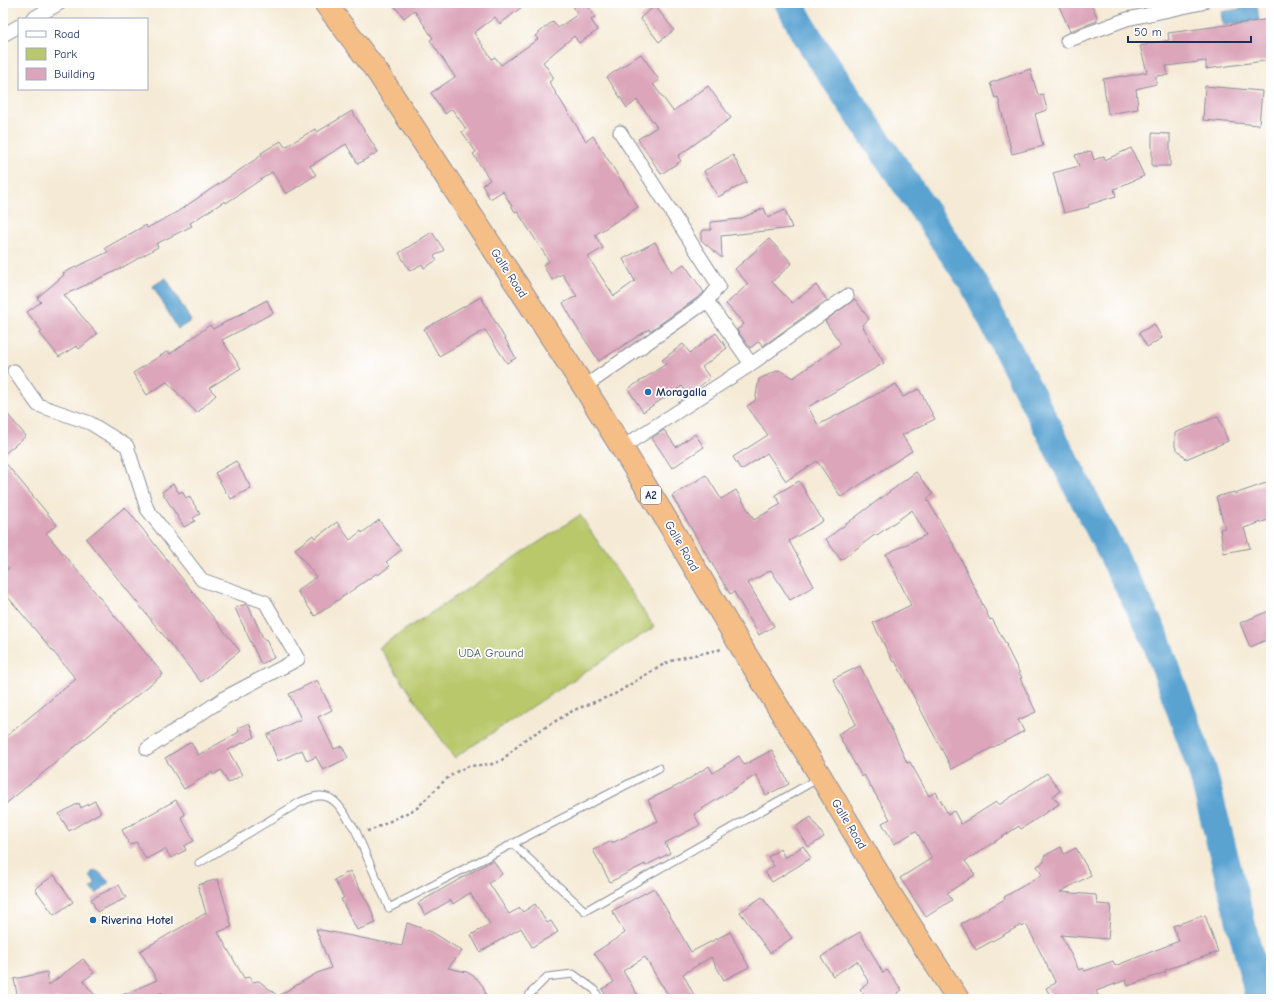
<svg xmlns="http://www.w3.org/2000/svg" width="1274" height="1002" font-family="'Comic Neue',sans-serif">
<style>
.green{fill:#b9c86b;stroke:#6a7c64}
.water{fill:#5aa3d1;stroke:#3a6998}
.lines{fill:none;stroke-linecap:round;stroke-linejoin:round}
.river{stroke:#5aa3d1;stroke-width:29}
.building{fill:#dca5b9}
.service-casing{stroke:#888c9a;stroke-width:9}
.minor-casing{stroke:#888c9a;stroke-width:15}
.trunk-casing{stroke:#888c9a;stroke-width:24}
.path{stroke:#888c9a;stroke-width:2.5;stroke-dasharray:3 3;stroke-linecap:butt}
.service{stroke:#fff;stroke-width:7}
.minor{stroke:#fff;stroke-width:13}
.trunk{stroke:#f6be87;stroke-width:22}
.poi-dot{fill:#1f6fb2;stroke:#fff;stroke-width:1.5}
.labels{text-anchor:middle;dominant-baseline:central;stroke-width:3.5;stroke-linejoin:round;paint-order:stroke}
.shield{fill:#fff;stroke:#5f6d8e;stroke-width:1}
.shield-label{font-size:11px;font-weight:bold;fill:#1b2f5e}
.street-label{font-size:12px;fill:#1b2f5e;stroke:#fff}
.poi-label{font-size:12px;font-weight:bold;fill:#1b2f5e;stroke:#fff;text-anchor:start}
.park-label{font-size:12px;fill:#4a5d62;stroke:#fff}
</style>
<rect width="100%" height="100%" fill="#fff"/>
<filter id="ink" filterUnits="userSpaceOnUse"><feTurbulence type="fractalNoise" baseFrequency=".025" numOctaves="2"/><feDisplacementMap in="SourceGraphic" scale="8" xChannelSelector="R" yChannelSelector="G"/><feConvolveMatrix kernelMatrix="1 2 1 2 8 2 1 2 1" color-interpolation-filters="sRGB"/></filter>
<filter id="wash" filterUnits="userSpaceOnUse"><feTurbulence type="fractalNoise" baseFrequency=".012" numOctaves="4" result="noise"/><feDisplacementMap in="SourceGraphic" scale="16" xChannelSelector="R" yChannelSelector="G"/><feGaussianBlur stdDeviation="0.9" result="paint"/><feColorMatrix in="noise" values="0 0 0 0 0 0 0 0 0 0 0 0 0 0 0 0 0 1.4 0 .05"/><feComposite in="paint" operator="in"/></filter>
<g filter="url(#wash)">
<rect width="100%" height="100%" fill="#f5ead5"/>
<path class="green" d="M 580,515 L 654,627 L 454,758 L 379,647 Z"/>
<path class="water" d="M 1257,6 L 1259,20 L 1223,25 L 1221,12 Z
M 166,278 L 191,321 L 178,329 L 153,286 Z
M 96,871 L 99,872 L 109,882 L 97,894 L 91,888 L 94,886 L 95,881 L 91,878 L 90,875 L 92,872 Z"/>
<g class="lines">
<path class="river" d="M 789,3 L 814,48 L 974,284 L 1154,635 L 1202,769 L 1260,999"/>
</g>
<g id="blocks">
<path class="building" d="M 392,3 L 527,3 L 500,24 L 495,17 L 474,33 L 492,59 L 495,57 L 501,65 L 538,39 L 535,36 L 553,21 L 558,28 L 578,14 L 571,3 L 586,3 L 595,17 L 591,20 L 598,30 L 579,43 L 574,36 L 543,62 L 554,78 L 549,82 L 586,141 L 593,136 L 638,207 L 595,235 L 603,248 L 588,257 L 614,296 L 635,281 L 623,259 L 655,242 L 672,272 L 684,264 L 704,292 L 701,295 L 650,331 L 649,329 L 599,361 L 576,326 L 563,303 L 577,296 L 562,274 L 552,280 L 543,265 L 549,261 L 517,211 L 515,212 L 503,191 L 490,199 L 482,185 L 490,180 L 473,154 L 476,152 L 462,132 L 466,129 L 452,109 L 445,114 L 431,93 L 455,77 L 430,40 L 433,38 L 414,10 L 404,18 Z
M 1067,3 L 1091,3 L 1097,17 L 1097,21 L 1070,31 L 1059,6 Z
M 655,6 L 674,30 L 659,42 L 640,18 Z
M 1271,19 L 1271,60 L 1206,69 L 1206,61 L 1166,66 L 1168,75 L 1156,76 L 1156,84 L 1136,89 L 1138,109 L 1108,114 L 1103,79 L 1123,76 L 1123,77 L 1147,72 L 1140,46 L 1169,40 L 1168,33 Z
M 641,54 L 659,80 L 653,84 L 673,111 L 708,86 L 731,118 L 678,156 L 681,161 L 661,174 L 638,139 L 657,127 L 637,100 L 627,108 L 607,77 Z
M 1030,69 L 1038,95 L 1043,94 L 1047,110 L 1035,114 L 1043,146 L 1012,154 L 998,97 L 995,98 L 990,83 Z
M 1205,86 L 1262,91 L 1259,125 L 1203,120 Z
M 352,111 L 378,152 L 358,164 L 346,144 L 310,166 L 316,175 L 286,194 L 272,172 L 226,203 L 225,201 L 190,223 L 192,226 L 156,244 L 158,247 L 118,270 L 64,295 L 97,334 L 79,349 L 76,346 L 59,357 L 40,333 L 42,331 L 27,312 L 41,302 L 37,298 L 64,275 L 63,273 L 108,252 L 105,248 L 146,225 L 147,228 L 177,212 L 262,155 L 261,153 L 281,141 L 285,147 L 315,129 L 317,132 Z
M 1152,133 L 1170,134 L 1170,166 L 1152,166 Z
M 1131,148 L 1144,176 L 1114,189 L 1116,196 L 1088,205 L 1089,207 L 1064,213 L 1053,173 L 1079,166 L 1075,155 L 1091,151 L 1094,160 L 1104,156 L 1105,160 Z
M 733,155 L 747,182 L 718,197 L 704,171 Z
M 764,208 L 768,218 L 785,210 L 792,228 L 721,236 L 722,258 L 701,240 L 701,235 L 703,230 L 711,230 L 711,222 L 740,219 Z
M 432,232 L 444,250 L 434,256 L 437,260 L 424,268 L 422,264 L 410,271 L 399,253 Z
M 769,239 L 792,263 L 772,282 L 792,303 L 816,285 L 827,300 L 763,346 L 759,341 L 750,348 L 737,330 L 744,324 L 726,304 L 748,284 L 735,269 Z
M 481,297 L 516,358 L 507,363 L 485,330 L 439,356 L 424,329 Z
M 855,299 L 869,319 L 862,325 L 884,363 L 808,407 L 818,425 L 896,384 L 903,397 L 919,389 L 935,419 L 902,435 L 912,451 L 841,497 L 817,461 L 786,481 L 767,453 L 741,470 L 733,457 L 768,435 L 747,406 L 755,401 L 759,379 L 779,370 L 793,378 L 841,344 L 825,321 Z
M 267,300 L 273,313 L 222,340 L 241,368 L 209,388 L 216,395 L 197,413 L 167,382 L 147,395 L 133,373 L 168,351 L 170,354 L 210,325 L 213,329 Z
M 1154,324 L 1162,338 L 1147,347 L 1139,333 Z
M 716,333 L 727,348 L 702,367 L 710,378 L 689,395 L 682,386 L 643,412 L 628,389 L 666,364 L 662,360 L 683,344 L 690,353 Z
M 3,409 L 26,436 L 3,455 Z
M 1218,416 L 1228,441 L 1186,459 L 1175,447 L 1175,433 Z
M 664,430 L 676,447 L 695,434 L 704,447 L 672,468 L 652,438 Z
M 3,460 L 57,525 L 46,533 L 163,674 L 3,806 L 3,739 L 76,679 L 3,591 L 3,572 L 9,568 L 3,561 Z
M 236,461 L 251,488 L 231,499 L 228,493 L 227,494 L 215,473 Z
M 916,472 L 933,494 L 927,499 L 955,547 L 990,620 L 992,619 L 1007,646 L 1006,646 L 1022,678 L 1020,678 L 1036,712 L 1018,720 L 1024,731 L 952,769 L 895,661 L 893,662 L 873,623 L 911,605 L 886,554 L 926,535 L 912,510 L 877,535 L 876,534 L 841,560 L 826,539 Z
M 706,475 L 721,499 L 736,490 L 754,520 L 781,504 L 775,495 L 799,481 L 823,521 L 789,541 L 814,586 L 790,600 L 771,570 L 748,583 L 774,626 L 759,635 L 734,592 L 730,594 L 672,496 Z
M 1266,483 L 1271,496 L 1271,519 L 1244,528 L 1250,548 L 1224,553 L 1220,529 L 1225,528 L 1216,497 L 1234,492 L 1235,494 Z
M 173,484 L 179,493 L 182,491 L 186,498 L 189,496 L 200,514 L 193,518 L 195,521 L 184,527 L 162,492 Z
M 125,507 L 240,651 L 201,682 L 86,539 Z
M 379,520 L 401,550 L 386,562 L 390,566 L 378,575 L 377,573 L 315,616 L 297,591 L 316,577 L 295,549 L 313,535 L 315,538 L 337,522 L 350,540 L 361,531 L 362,533 Z
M 246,604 L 248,605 L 264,640 L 266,639 L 274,658 L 261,664 L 235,608 Z
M 1271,610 L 1271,638 L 1250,647 L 1240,623 Z
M 860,666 L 894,734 L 907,763 L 910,762 L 929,796 L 936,792 L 948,814 L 954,811 L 961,824 L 996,802 L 999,805 L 1047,773 L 1060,791 L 1053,796 L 1059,804 L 1021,829 L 1019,826 L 965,861 L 975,875 L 947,893 L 952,900 L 926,917 L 900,878 L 932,858 L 916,831 L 894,844 L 882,823 L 890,819 L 864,775 L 862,777 L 838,734 L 856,724 L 833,679 Z
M 317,680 L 332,710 L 318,717 L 334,749 L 342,746 L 348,758 L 323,770 L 316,757 L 307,761 L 302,750 L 278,761 L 267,735 L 301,719 L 289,694 Z
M 249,723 L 255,737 L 228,750 L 242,775 L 228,783 L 221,770 L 213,775 L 212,772 L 184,789 L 165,758 L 191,742 L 198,755 L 239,732 L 238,728 Z
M 772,750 L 789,784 L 766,795 L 756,775 L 694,814 L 700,825 L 665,843 L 670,853 L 645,866 L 645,864 L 610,882 L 593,850 L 612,841 L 612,843 L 658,821 L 648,800 L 681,784 L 709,766 L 713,773 L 739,756 L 744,765 Z
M 176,800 L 185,815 L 181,817 L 194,841 L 184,846 L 186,850 L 171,858 L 165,849 L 146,859 L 136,842 L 130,845 L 122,830 Z
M 95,801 L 101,812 L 69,831 L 59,814 L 79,803 L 81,808 Z
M 811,817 L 824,837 L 809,847 L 795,827 Z
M 803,846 L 811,858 L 772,882 L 765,872 L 774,866 L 768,857 L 780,849 L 785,858 Z
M 1061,847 L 1064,854 L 1076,848 L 1091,875 L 1060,892 L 1096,895 L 1097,904 L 1111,905 L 1108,939 L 1061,935 L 1079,970 L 1083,968 L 1085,971 L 1113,961 L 1115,966 L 1179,941 L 1173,926 L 1205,915 L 1218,952 L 1165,970 L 1166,972 L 1128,986 L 1126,980 L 1096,991 L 1100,999 L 1052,999 L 1046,988 L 1056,983 L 1026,924 L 1022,927 L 1021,925 L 976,950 L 961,924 L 1005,899 L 1004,897 L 1042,875 L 1037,866 L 1044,862 L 1044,856 Z
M 493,860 L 502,874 L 489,883 L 509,914 L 520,908 L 523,912 L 535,904 L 547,923 L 551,921 L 558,932 L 532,947 L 521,928 L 480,952 L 471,935 L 490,924 L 470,893 L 453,904 L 451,900 L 425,915 L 418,903 Z
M 350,871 L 370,907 L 376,923 L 357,930 L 341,899 L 344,898 L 334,880 Z
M 54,875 L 73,902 L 54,915 L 35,889 Z
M 218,879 L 232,927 L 218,932 L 244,978 L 251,977 L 251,982 L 259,981 L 278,996 L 317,973 L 331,968 L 316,929 L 402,946 L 407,923 L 432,932 L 462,951 L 448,968 L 467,972 L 476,978 L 483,986 L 487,999 L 166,999 L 162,992 L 146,999 L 113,999 L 157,980 L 140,951 L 206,913 L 198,885 Z
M 119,885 L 126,898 L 97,912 L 91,899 Z
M 654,888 L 691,952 L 730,932 L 749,967 L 724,980 L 711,957 L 683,974 L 696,999 L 670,999 L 663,986 L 662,986 L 645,957 L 623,971 L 640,999 L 608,999 L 602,989 L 614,982 L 594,953 L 625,933 L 612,911 Z
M 762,897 L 792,938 L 770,953 L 740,912 Z
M 860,932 L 883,973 L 887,970 L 902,990 L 890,999 L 867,999 L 860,989 L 869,983 L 857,961 L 833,976 L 821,957 L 846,940 Z
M 83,959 L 94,973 L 83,981 L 98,999 L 18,999 L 14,979 L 47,972 L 49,985 Z"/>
</g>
</g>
<g filter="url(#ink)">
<use href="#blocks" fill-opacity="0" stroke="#888c9a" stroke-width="1"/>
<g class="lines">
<g class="service-casing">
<path id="service" d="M 512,843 L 585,911 L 819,778
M 199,863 L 300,802 C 306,800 313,796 319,796 C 337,794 345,817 355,829 L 389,908 L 659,768
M 529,999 L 530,994 L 547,977 L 573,974 L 595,990 L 599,999"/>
</g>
<g class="minor-casing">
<path id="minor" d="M 32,19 L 60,3
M 3,35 L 19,26
M 1067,41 L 1127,19 L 1202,3
M 620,132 L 719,286 L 707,301
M 14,371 L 38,405 L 90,423 L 127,446 L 147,509 L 202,580 L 265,602 L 298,659 L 226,697 L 147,749
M 584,387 L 707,301 L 751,364
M 621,448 L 747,367 L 847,296"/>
</g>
<g class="trunk-casing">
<path id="trunk" d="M 325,3 L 378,73 L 584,387 L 663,514 L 740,645 L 821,777 L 894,900 L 958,999"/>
</g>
<path class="path" d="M 367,831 L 372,830 L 417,808 L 445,780 L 456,772 L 469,766 L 492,764 L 501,761 L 524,740 L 574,710 L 615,694 L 658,667 L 676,659 L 722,649"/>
<use href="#service" class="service"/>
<use href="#minor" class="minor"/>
<use href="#trunk" class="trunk"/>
</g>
</g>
<g class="poi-dot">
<circle cx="648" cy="392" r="4"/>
<circle cx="93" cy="920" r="4"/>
</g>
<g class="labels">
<rect class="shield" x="641" y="486" width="20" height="18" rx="3"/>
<g class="shield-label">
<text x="651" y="495">A2</text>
</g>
<g class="street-label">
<text transform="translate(509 273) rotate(57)">Galle Road</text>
<text transform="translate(682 546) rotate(60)">Galle Road</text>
<text transform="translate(849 824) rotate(59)">Galle Road</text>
</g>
<g class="poi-label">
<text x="656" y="392">Moragalla</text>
<text x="101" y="920">Riverina Hotel</text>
</g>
<g class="park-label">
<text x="491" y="653">UDA Ground</text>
</g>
</g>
<rect width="1274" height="1002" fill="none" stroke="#fff" stroke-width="16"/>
<rect x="18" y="18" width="130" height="72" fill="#ffffff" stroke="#a4acbf"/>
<rect x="26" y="31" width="20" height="6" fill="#ffffff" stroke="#a4acbf"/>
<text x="54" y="38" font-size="12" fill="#1b2f5e">Road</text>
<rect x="26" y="48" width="20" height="12" fill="#b9c86b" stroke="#a4acbf"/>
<text x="54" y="58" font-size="12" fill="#1b2f5e">Park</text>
<rect x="26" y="68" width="20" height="12" fill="#dca5b9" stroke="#a4acbf"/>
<text x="54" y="78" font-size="12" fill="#1b2f5e">Building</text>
<path d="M1128 36v6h123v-6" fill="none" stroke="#1b2f5e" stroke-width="2"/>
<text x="1134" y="36" font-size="12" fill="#1b2f5e" stroke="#ffffff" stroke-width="3" paint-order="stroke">50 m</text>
</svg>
